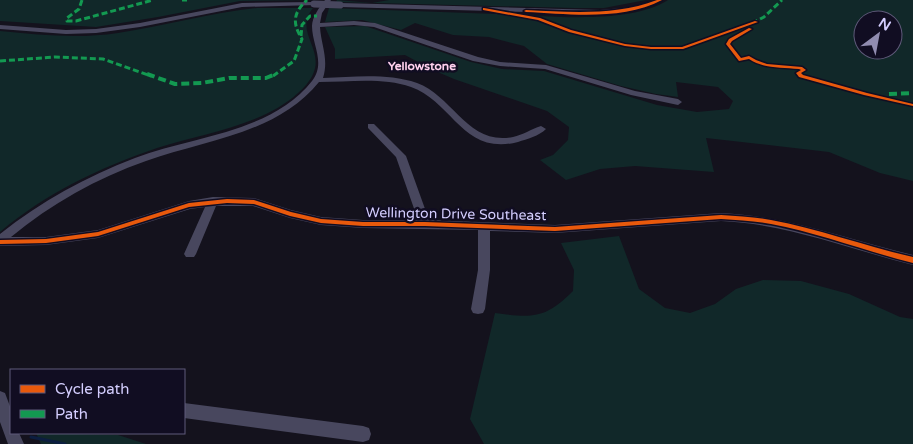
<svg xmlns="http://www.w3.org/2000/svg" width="913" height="444" font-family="'Varela Round',sans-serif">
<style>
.green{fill:#112829;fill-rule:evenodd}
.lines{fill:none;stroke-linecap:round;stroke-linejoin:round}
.stream{stroke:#0c1e40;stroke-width:3}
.minor{fill:#48475e;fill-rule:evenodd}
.minor-bridge{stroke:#48475e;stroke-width:7}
.quiet-far1{stroke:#139951;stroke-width:3;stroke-dasharray:6 3;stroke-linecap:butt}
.quiet{stroke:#139951;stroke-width:4;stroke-dasharray:8 4;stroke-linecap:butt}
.cycleway-casing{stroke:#110d22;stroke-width:3}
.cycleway{fill:#e8590c;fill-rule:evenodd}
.labels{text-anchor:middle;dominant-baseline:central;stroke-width:5;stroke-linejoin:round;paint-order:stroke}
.far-neighbourhood-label{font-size:12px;font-weight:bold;fill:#ffd0ee;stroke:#110d22}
.street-label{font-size:14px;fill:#d4ceff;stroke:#110d22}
</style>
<rect width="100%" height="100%" fill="#14121d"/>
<path class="green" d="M 0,0 L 320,0 L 240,1 L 158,17 L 96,27 L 0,21 Z
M 337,0 L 372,3 L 389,0 L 646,0 L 604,8 L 574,8 L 336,2 Z
M 668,0 L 913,0 L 913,181 L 880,173 L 829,152 L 706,138 L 714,172 L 635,166 L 600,169 L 566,180 L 540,160 L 553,155 L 568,140 L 569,127 L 547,111 L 454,79 L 433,70 L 405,55 L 335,59 L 335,49 L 325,27 L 365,26 L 471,62 L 502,69 L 544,71 L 657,105 L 697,112 L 729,109 L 733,101 L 718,87 L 676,82 L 678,97 L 656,94 L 621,86 L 547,64 L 524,46 L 489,37 L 453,35 L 415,23 L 401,30 L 362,20 L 325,22 L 329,8 C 385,10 441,12 496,14 C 544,15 627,26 668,0 ZM 863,20 L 893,20 L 893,50 L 863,50 Z
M 257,8 L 313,8 C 289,37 341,55 298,93 C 262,126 203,133 157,148 C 101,167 46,193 0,232 L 0,31 C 39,35 79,39 118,33 C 165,26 210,13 257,8 Z
M 619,236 L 639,289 L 665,308 L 690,313 L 715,304 L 736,289 L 763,280 L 801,281 L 849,294 L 900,317 L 913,319 L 913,444 L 484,444 L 470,419 L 495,313 C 533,318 545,319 573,291 L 574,270 L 561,243 Z
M 36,433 L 118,435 L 146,444 L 41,444 Z"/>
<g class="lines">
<path class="stream" d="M 31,437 L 65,444"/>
<path class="minor" d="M 325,0 L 331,0 L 322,13 L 320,23 L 354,21 L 375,23 L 478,57 L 500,62 L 546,65 L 635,91 L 678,99 L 682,102 L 678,105 L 631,95 L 545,69 L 500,66 L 473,61 L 374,27 L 354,25 L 320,27 C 321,45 329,59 323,78 C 354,77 387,73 417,83 C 453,96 468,146 513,137 C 523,135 531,129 541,126 L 546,129 C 539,136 527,139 518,142 C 463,156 453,102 411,87 C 383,77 349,82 319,82 C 277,134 205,140 146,161 C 97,178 51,204 11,237 L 46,237 L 98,230 L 189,201 L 213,197 L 254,198 L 291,210 L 321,217 L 363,220 L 418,220 L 396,157 L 368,128 L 368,124 L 374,124 L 406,156 L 429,220 L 555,225 L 721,213 C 788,216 849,240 913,255 L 913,265 C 849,249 788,224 721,221 L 555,233 L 490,231 L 490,270 L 485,309 L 483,313 L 478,314 L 473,313 L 471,309 L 478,270 L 478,230 L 363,228 L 321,225 L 290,218 L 253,206 L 216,206 L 196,254 L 194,257 L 186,257 L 184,254 L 205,207 L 190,209 L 98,238 L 46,245 L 0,246 L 0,234 C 41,201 86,177 135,158 C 193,136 271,133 312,81 C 326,63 312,45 312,26 C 312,17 319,8 325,0 Z
M 654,0 L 663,0 L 634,11 L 600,14 L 340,7 L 337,5 L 340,3 L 600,10 L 633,7 Z
M 314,2 L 317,4 L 316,5 L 242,7 L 140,27 L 96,33 L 66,34 L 0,29 L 0,25 L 66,30 L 96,29 L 140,23 L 242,3 Z
M 0,391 L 5,393 L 11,409 L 11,433 L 19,433 L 24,444 L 8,444 L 0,422 Z
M 184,403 L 363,426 L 369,428 L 371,434 L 369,440 L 363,442 L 184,418 Z"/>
<path class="minor-bridge" d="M 314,4 L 340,5"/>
<path class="quiet-far1" d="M 82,0 L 79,9 L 67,18 L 67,21 L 76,21 L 153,0
M 182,0 L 187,0
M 752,23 L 764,17 L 782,0
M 301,36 L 302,25 L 310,16 L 317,16
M 0,61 L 55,57 L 103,59 L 151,76
M 273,76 L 294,61 L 302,39 C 292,23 293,13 307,0"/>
<path class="quiet" d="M 147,74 L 175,84 L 202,83 L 229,78 L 266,78 L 276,74
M 889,94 L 913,93"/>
<g class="cycleway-casing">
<path id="cycleway" d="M 657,0 L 662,0 C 623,21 568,14 526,12 L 524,11 L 526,10 C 570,12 615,16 657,0 Z
M 484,8 L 540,18 L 571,30 L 625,44 L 651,47 L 682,47 L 755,21 L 758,22 L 683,49 L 651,49 L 625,46 L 569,32 L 538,20 L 483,10 L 483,8 Z
M 749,28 L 752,29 L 732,41 L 730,44 L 741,58 L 749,56 L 756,60 L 767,64 L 802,67 L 806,70 L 801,73 L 803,75 L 867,93 L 913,104 L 913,106 L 864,95 L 799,77 L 796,73 L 801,70 L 799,69 C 781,67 764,69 749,59 L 739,61 L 726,44 L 729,39 Z
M 227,199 L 254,200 L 291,212 L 321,219 L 363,222 L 425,222 L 555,227 L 721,215 C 738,216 754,217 771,220 C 819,229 865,246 913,257 L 913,263 C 865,251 819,233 771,224 C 754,221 738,220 721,219 L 555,231 L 425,226 L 363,226 L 321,223 L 290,216 L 254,204 L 227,203 L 189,207 L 98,236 L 46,243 L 0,244 L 0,240 L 46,239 L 98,232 L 189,203 Z"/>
</g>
<use href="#cycleway" class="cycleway"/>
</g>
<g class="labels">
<g class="far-neighbourhood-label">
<text x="422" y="66">Yellowstone</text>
</g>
<g class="street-label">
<text transform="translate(456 214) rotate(1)">Wellington Drive Southeast</text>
</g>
</g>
<rect x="10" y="369" width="175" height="65" fill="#110d22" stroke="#5f5a7a"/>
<rect x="20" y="385" width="25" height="8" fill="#e8590c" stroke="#5f5a7a"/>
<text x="55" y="394" font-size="15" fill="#d4ceff">Cycle path</text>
<rect x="20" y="410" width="25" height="8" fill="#139951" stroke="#5f5a7a"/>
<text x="55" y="419" font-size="15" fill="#d4ceff">Path</text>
<g transform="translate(878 35) rotate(32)"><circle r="24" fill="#110d22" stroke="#5f5a7a"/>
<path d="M0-4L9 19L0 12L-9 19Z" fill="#918cb0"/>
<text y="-8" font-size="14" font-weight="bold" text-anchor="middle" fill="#d4ceff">N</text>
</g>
</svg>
